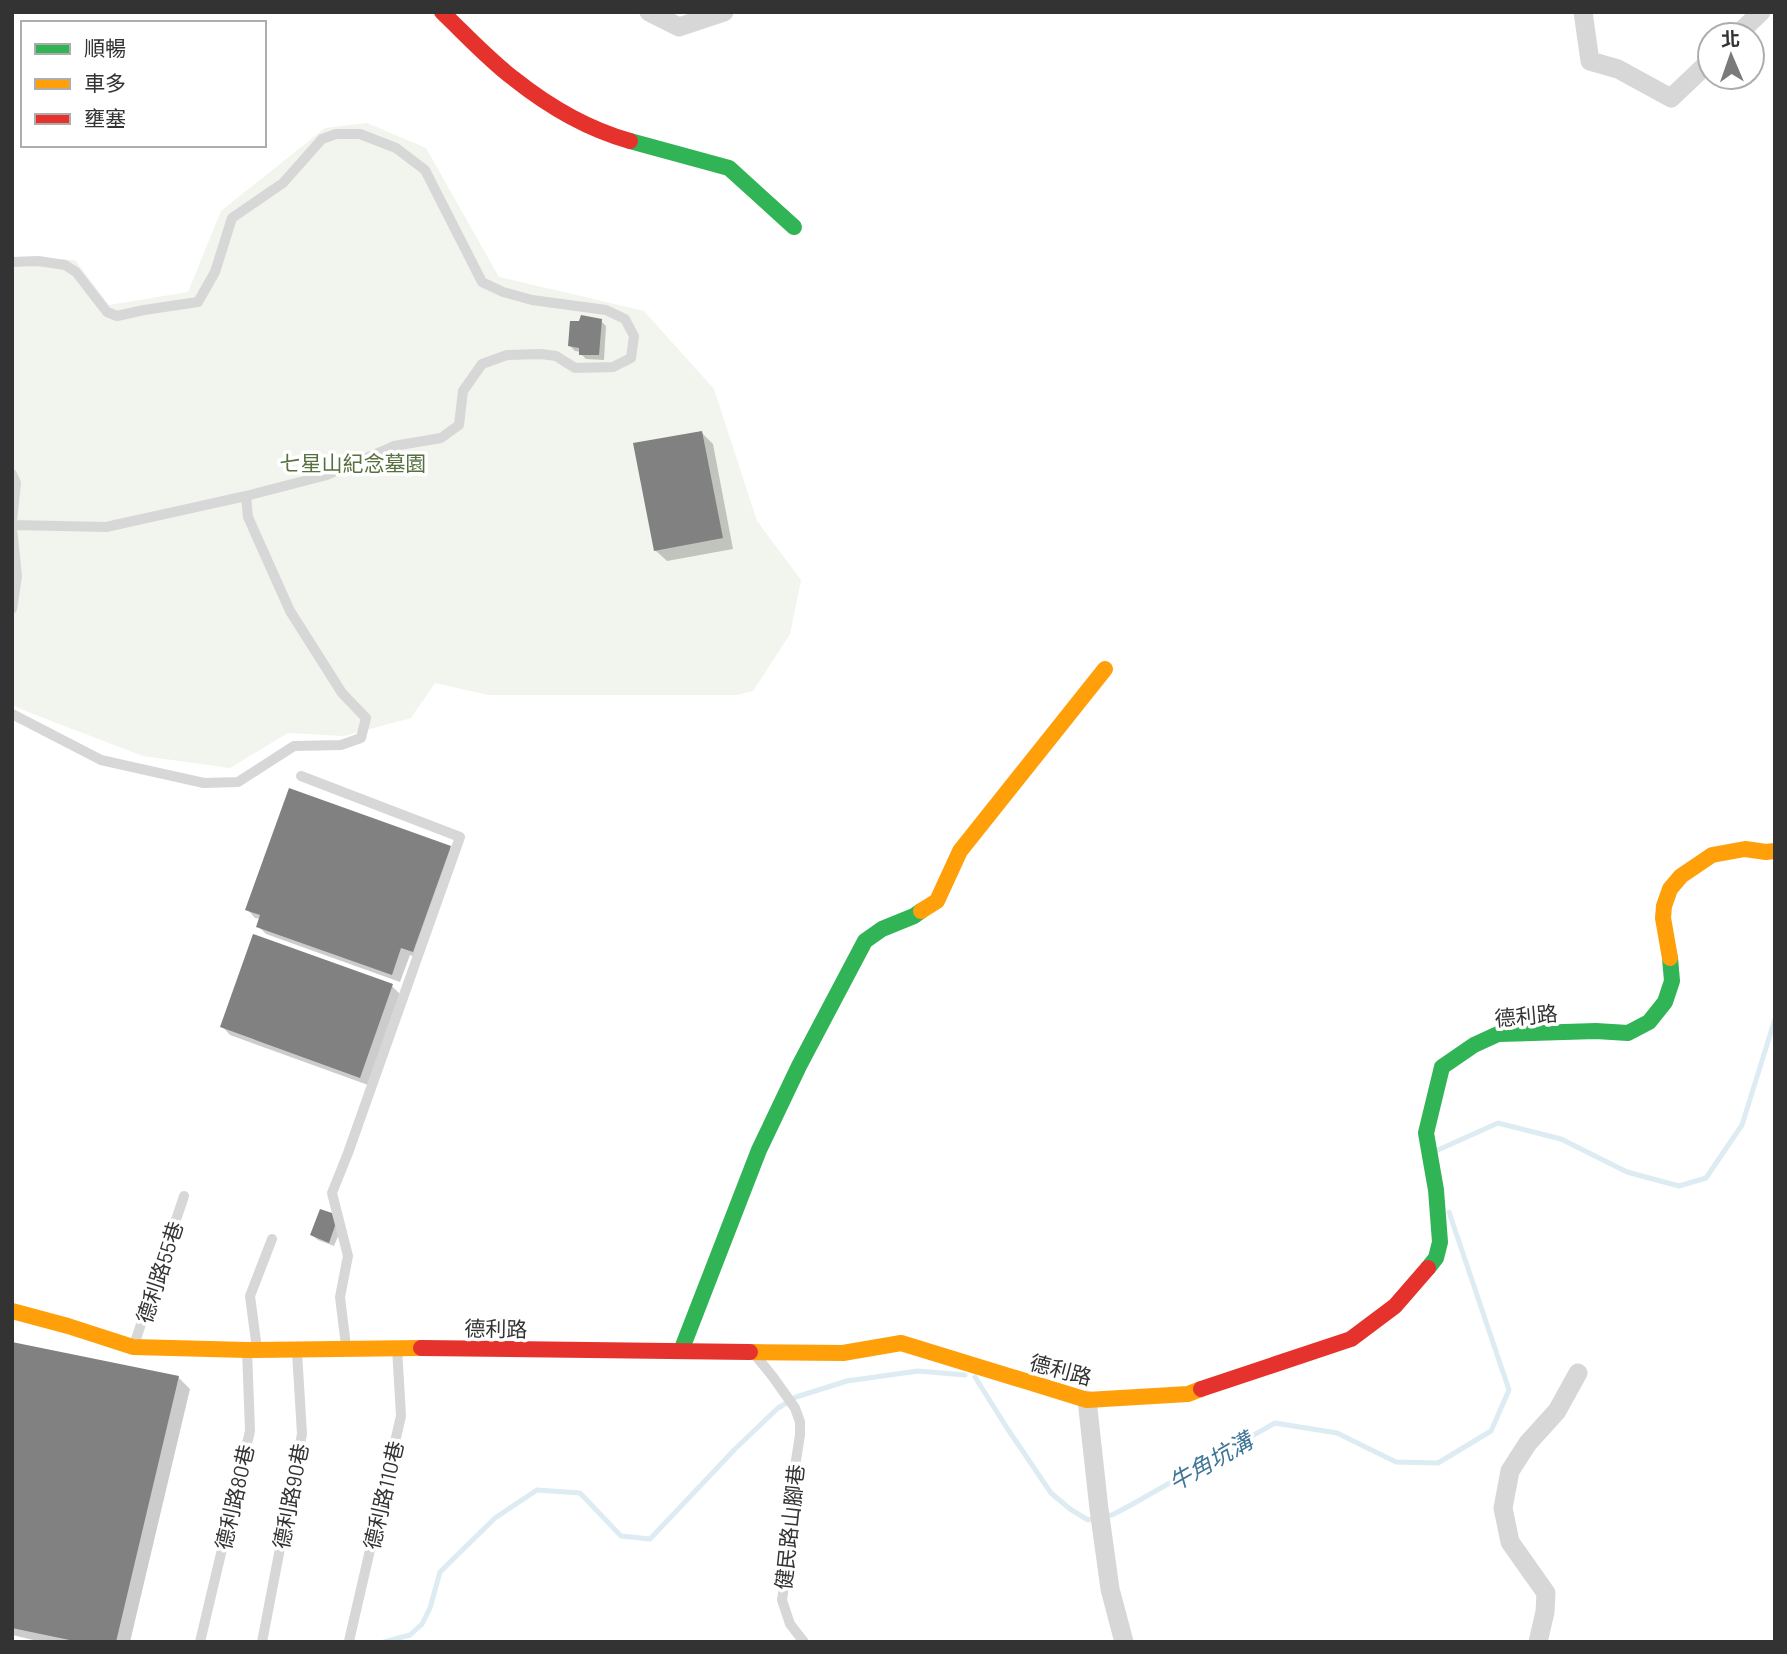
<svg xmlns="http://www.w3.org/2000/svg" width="1787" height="1654" font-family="Barlow,'Noto Sans TC',sans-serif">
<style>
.green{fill:#f1f5ed}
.shadow{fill:#0003}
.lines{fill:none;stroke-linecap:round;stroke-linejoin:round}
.stream{stroke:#ddebf3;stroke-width:5}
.building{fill:#818181}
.lane{stroke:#d7d7d7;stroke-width:10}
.street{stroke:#d7d7d7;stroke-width:19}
.fast{stroke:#30b455;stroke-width:16}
.slow{stroke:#ff9f0a;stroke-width:16}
.jam{stroke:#e5322d;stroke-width:16}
.labels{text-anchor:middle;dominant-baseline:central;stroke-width:7;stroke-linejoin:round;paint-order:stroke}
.park-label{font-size:21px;fill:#56703f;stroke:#fff}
.street-label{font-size:21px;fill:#333;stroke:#fff}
.water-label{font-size:23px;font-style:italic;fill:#3f7597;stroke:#fff}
</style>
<rect width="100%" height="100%" fill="#fff"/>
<path class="green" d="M 367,123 L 426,148 L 499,277 L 644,311 L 714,389 L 757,521 L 801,580 L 790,634 L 753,691 L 737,695 L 488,695 L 435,683 L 411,718 L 344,736 L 288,733 L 230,768 L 143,756 L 33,714 L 12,705 L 12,258 L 75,260 L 109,305 L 188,292 L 221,211 L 325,128 Z"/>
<path class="shadow" d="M 601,321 L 606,326 L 604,360 L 586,359 L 581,354 L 581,352 L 575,351 L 570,346 Z
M 702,433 L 713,444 L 733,549 L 667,561 L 655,550 Z
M 450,848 L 458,856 L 421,959 L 410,955 L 400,982 L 266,934 L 258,926 L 260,919 L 255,918 L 247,909 Z
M 392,986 L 400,994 L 368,1085 L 230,1035 L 222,1026 Z
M 331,1215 L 341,1229 L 334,1246 L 318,1240 L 312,1235 Z
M 12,1344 L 179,1378 L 190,1389 L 130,1642 L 42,1642 L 12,1635 Z"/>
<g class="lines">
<path class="stream" d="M 1438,1150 L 1498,1123 L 1561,1139 L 1627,1172 L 1679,1186 L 1706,1178 L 1742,1125 L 1775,1019
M 975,1377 L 1007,1428 L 1051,1493 L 1070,1509 L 1088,1520 L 1096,1518
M 1105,1516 L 1112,1515 L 1131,1505 L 1275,1423 L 1337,1433 L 1396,1462 L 1438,1463 L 1491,1431 L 1509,1390 L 1449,1212
M 384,1642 L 410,1635 L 422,1624 L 430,1608 L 440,1572 L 495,1518 L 537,1490 L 580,1493 L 621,1536 L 650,1539 L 736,1448 L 778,1408 L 796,1397 L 847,1381 L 918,1371 L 965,1375"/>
</g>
<path class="building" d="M 581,315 L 602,319 L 599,355 L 579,355 L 579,348 L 568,346 L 570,321 L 579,321 Z
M 702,431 L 723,538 L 654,551 L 633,443 Z
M 289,788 L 451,846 L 413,952 L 401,948 L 392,975 L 256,927 L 260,915 L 245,910 Z
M 253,934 L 393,984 L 360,1078 L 220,1027 Z
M 320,1209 L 332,1213 L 336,1223 L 329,1243 L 310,1235 Z
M 12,1342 L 179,1376 L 116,1642 L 79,1642 L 12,1628 Z"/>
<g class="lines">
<path class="lane" d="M 12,262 L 38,261 L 65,265 L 76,272 L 107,312 L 117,316 L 144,310 L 198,302 L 215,272 L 232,218 L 283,183 L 322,139 L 336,134 L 360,134 L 396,148 L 425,170 L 482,282 L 503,292 L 532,300 L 606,310 L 625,319 L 634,336 L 631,358 L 613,367 L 575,368 L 556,356 L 541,354 L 507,355 L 482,364 L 463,391 L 459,425 L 441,438 L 394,446 L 327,475 L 246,496 L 106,527 L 12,525
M 12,474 L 16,483 L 12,521
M 12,528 L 17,576 L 12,609
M 12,714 L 101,760 L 204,783 L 238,782 L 294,746 L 341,745 L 361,738 L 366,718 L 342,693 L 290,611 L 248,517 L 246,496
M 301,776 L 460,837 L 348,1153 L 332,1193 L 348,1256 L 340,1297 L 346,1346
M 134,1345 L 184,1196
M 257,1349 L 250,1296 L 272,1239
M 756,1356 L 773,1377 L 795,1408 L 800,1422 L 800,1435 L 790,1498 L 788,1560 L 782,1600 L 790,1624 L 804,1642
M 349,1641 L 401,1416 L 397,1348
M 200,1642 L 250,1431 L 247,1350
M 262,1642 L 302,1434 L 297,1352"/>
<path class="street" d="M 649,12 L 679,27 L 724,12
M 1583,12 L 1590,61 L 1618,69 L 1671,98 L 1710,61
M 1737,35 L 1761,12
M 1087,1400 L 1099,1509 L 1110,1589 L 1124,1642
M 1538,1642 L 1545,1612 L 1546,1593 L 1510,1542 L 1503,1508 L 1510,1471 L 1528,1443 L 1557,1411 L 1578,1373"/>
<path class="fast" d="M 630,141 L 729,168 L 794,227
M 1428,1268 L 1436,1258 L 1440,1242 L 1436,1190 L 1426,1133 L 1442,1067 L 1474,1045 L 1498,1034 L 1596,1031 L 1628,1033 L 1649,1022 L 1665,1002 L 1672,981 L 1670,958
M 681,1351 L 759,1150 L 799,1066 L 865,941 L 882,929 L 914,916 L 921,911"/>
<path class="slow" d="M 921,911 L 937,901 L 960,851 L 1105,669
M 1670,958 L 1663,918 L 1664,906 L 1670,889 L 1681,876 L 1712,855 L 1745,849 L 1766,852 L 1775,851
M 12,1311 L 68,1326 L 133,1347 L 247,1350 L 421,1348
M 750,1352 L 843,1353 L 901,1343 L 1087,1400 L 1188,1394 L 1201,1389"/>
<path class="jam" d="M 442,12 C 465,34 488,59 513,78 C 548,106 587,129 630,141
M 421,1348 L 750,1352
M 1201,1389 L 1351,1339 L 1395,1306 L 1428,1268"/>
</g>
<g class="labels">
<g class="park-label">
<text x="353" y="462">七星山紀念墓園</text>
</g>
<g class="street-label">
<text transform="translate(1526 1015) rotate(-5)">德利路</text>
<text transform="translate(159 1272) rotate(-72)">德利路55巷</text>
<text transform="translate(496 1328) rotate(1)">德利路</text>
<text transform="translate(1061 1369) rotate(15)">德利路</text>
<text transform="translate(383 1495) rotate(-77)">德利路110巷</text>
<text transform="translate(290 1496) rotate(-79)">德利路90巷</text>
<text transform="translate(234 1497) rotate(-77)">德利路80巷</text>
<text transform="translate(789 1527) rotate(-84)">健民路山腳巷</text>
</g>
<g class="water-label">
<text transform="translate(1210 1461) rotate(-30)">牛角坑溝</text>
</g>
</g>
<rect width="1787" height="1654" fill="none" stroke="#333333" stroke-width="28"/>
<rect x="21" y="21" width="245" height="126" fill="#ffffff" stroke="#adadad" stroke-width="2"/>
<rect x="35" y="44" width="35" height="10" fill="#30b455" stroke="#adadad" stroke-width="2"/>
<text x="84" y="56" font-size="21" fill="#333333">順暢</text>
<rect x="35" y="79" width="35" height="10" fill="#ff9f0a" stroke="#adadad" stroke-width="2"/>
<text x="84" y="91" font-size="21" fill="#333333">車多</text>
<rect x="35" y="114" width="35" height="10" fill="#e5322d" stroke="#adadad" stroke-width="2"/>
<text x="84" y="126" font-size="21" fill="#333333">壅塞</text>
<g transform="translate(1731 56) rotate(358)"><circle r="33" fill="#ffffff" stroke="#adadad" stroke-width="2"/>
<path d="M0-5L12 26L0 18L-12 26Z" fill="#7a7a7a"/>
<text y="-10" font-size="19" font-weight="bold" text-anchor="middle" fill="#333333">北</text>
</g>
</svg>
